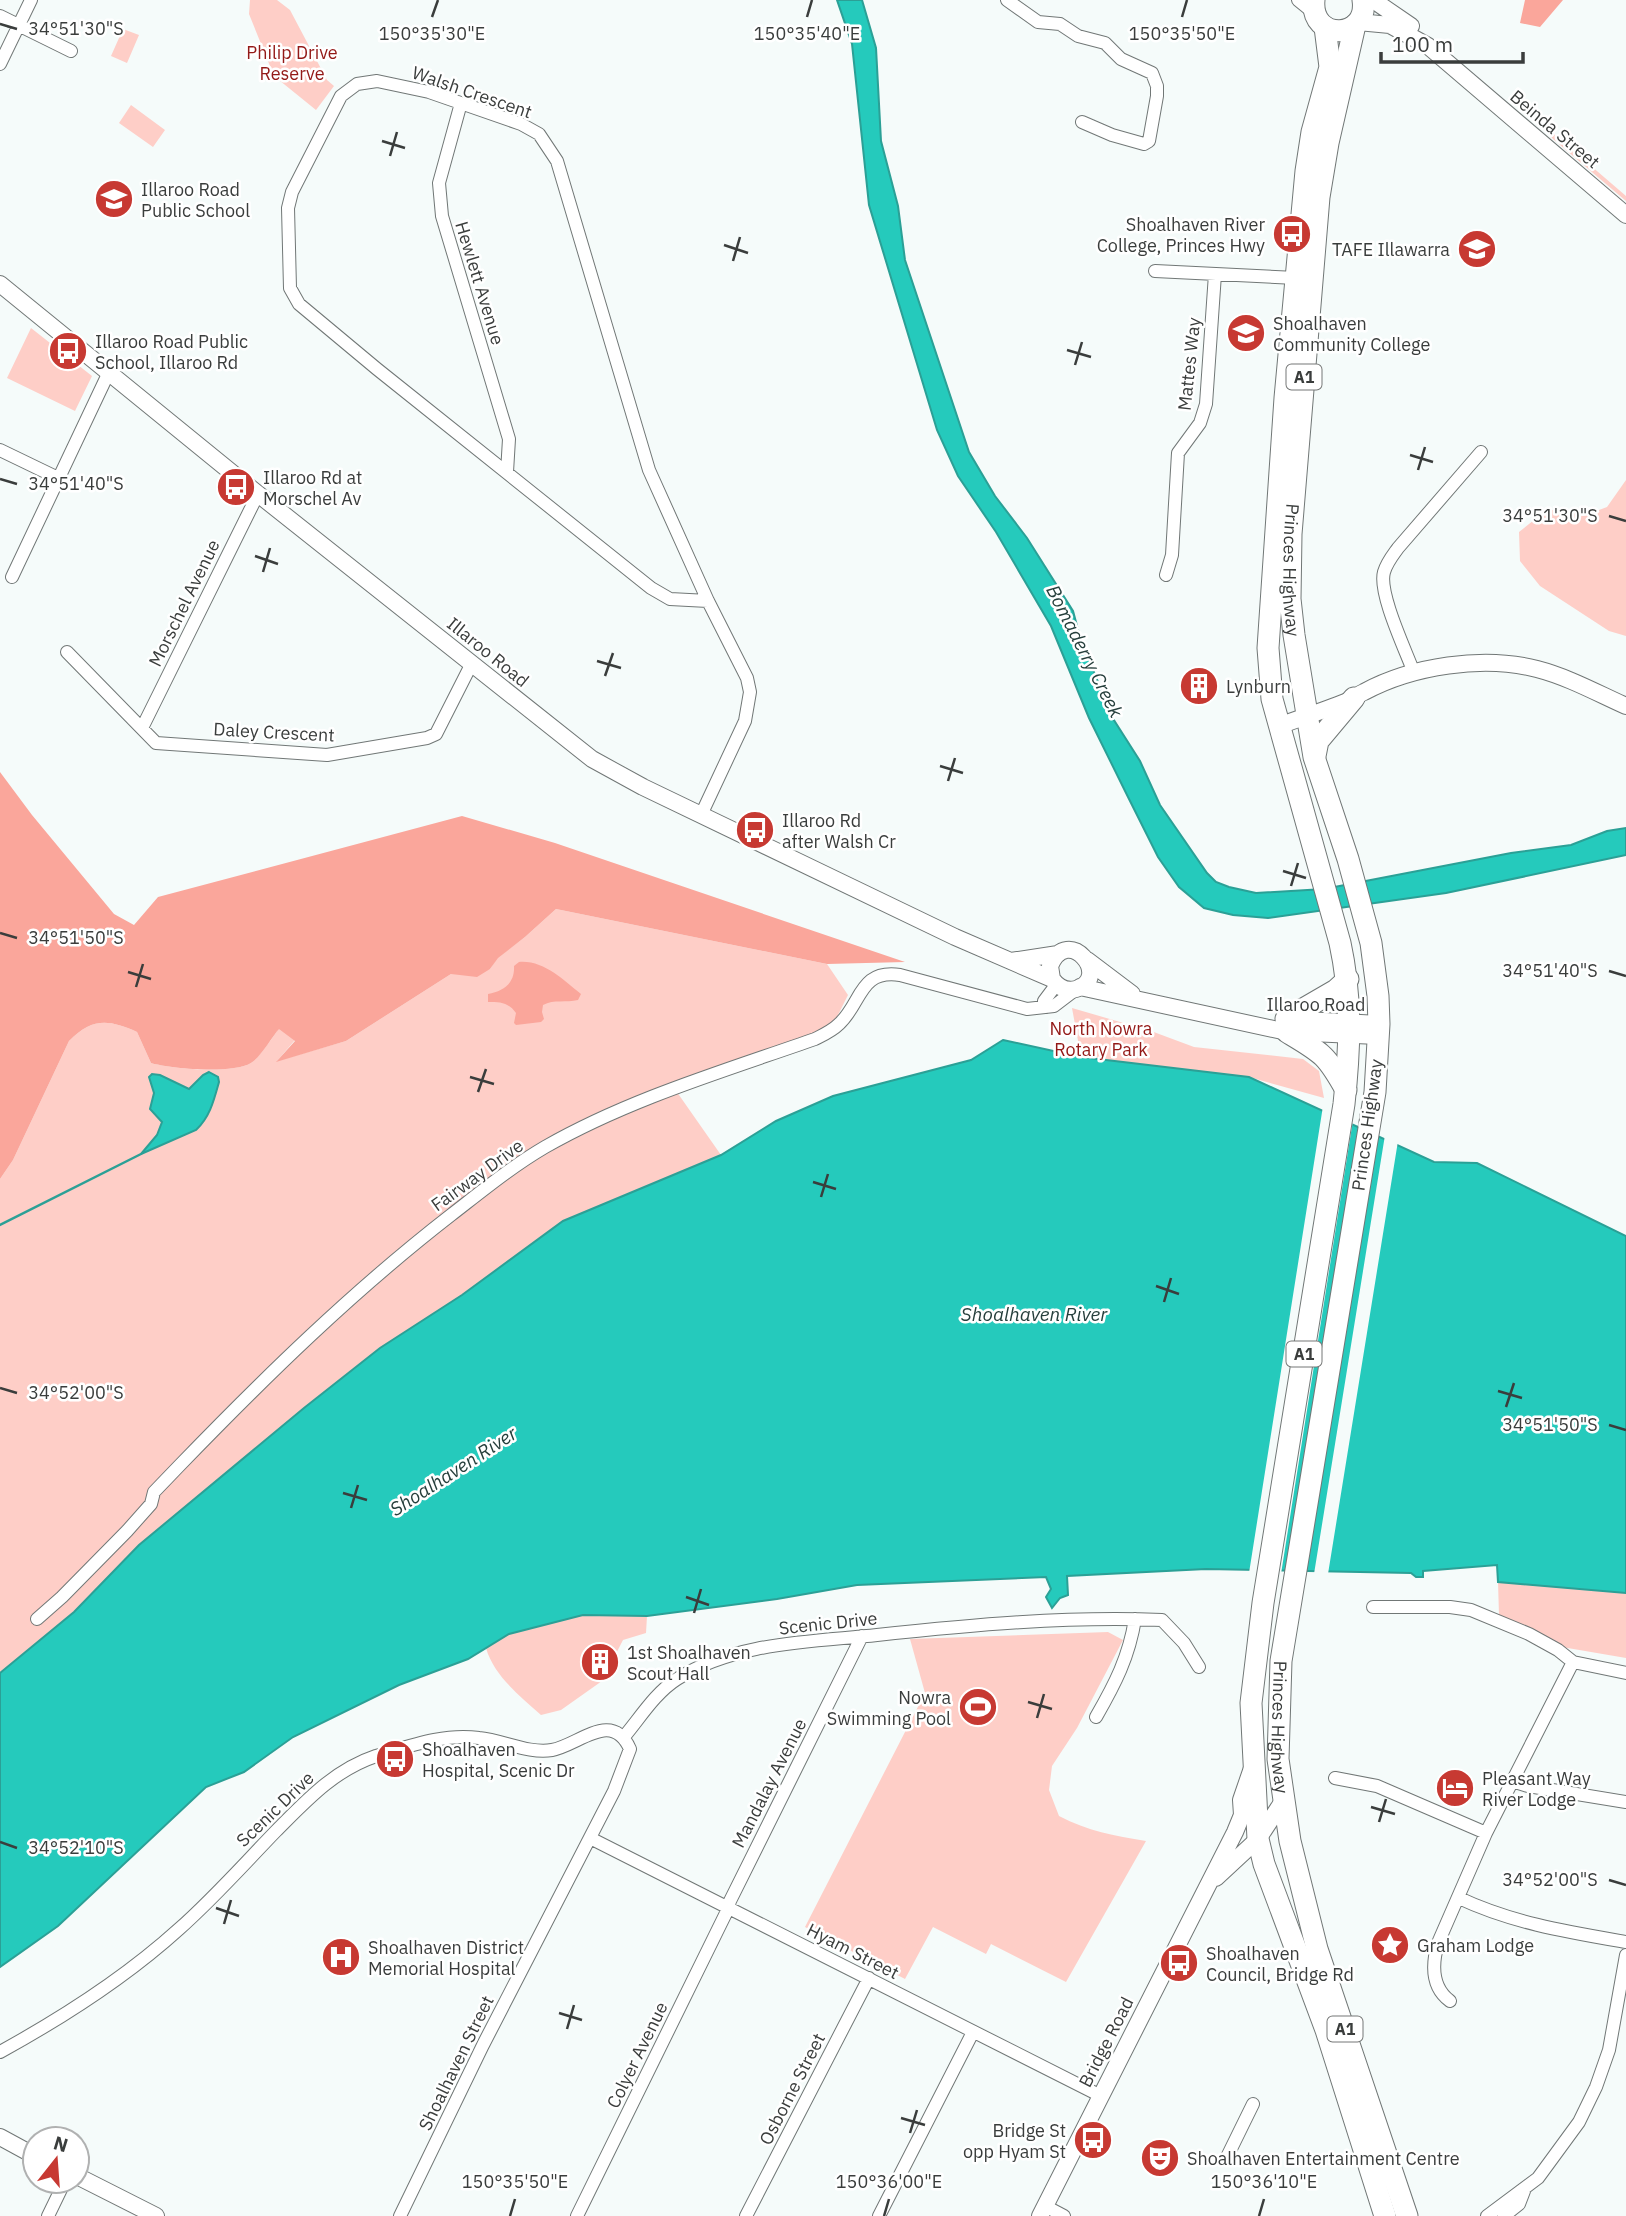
<svg xmlns="http://www.w3.org/2000/svg" width="1626" height="2216" font-family="'IBM Plex Sans',sans-serif">
<style>
.green{fill:#fecec7}
.forest{fill:#faa69b}
.water{fill:#25cabc;stroke:#2ba096;stroke-width:2}
.pier{fill:#f5fbfa}
.lines{fill:none;stroke-linecap:round;stroke-linejoin:round}
.stream{stroke:#2ba096;stroke-width:2.5}
.street-casing{stroke:#717776;stroke-width:14}
.secondary-casing{stroke:#717776;stroke-width:18}
.highway-casing{stroke:#717776;stroke-width:23}
.street{stroke:#fff;stroke-width:12}
.secondary{stroke:#fff;stroke-width:16}
.highway{stroke:#fff;stroke-width:21}
.ticks{fill:none;stroke:#3a3d3c;stroke-width:2.5}
.labels{text-anchor:middle;dominant-baseline:central;stroke-width:5;stroke-linejoin:round;paint-order:stroke}
.shield{fill:#fff;stroke:#757776;stroke-width:2}
.shield-label{font-size:16px;font-weight:bold;fill:#3a3d3c}
.park-label{font-size:18px;fill:#931917;stroke:#fff}
.street-label{font-size:18px;fill:#3a3d3c;stroke:#fff}
.poi-label{font-size:18px;fill:#3a3d3c;stroke:#fff;text-anchor:start}
.water-label{font-size:19px;font-style:italic;fill:#263f3c;stroke:#fff}
.ticks-label{font-size:18px;text-anchor:middle;fill:#3a3d3c;stroke:#fff;stroke-width:5;stroke-linejoin:round;paint-order:stroke}
</style>
<rect width="100%" height="100%" fill="#f5fbfa"/>
<path class="green" d="M 250,0 L 277,0 L 290,10 L 327,80 L 334,86 L 316,110 L 274,76 L 249,14 Z
M 123,29 L 139,35 L 127,63 L 111,56 Z
M 1511,97 L 1626,196 L 1626,201 L 1553,139 L 1543,127 L 1509,99 Z
M 131,105 L 165,130 L 153,147 L 119,123 Z
M 31,328 L 92,376 L 75,411 L 7,378 Z
M 1626,480 L 1626,636 L 1609,631 L 1540,586 L 1520,561 L 1519,532 L 1544,512 L 1561,508 L 1583,516 L 1607,507 Z
M 556,909 L 827,964 L 848,995 L 835,1021 L 813,1036 L 672,1085 L 721,1155 L 563,1221 L 462,1295 L 380,1348 L 139,1545 L 74,1612 L 0,1673 L 0,1179 L 13,1160 L 69,1041 C 92,1018 108,1019 137,1032 L 151,1063 C 171,1069 233,1074 251,1063 C 259,1058 273,1037 279,1028 L 295,1040 L 277,1061 L 346,1041 L 451,974 L 490,969 L 497,958 L 525,937 Z
M 1072,1008 L 1151,1031 L 1194,1047 L 1303,1059 L 1319,1071 L 1324,1098 L 1249,1077 L 1081,1057 Z
M 1498,1582 L 1626,1593 L 1626,1658 L 1556,1646 L 1514,1621 L 1499,1615 Z
M 583,1615 L 647,1616 L 646,1633 L 623,1640 L 602,1681 L 561,1710 L 541,1715 C 520,1696 494,1676 486,1648 L 509,1634 Z
M 1108,1632 L 1123,1640 L 1077,1728 L 1052,1766 L 1049,1790 L 1059,1816 C 1088,1831 1114,1836 1146,1841 L 1066,1982 L 991,1944 L 986,1954 L 933,1927 L 905,1979 L 805,1927 L 925,1693 L 910,1639 Z"/>
<path class="forest" d="M 1525,0 L 1563,0 L 1540,27 L 1520,23 Z
M 0,772 L 32,815 L 114,914 L 134,925 L 158,897 L 462,816 L 555,843 L 905,962 L 827,964 L 556,909 L 525,937 L 498,958 L 490,969 L 477,977 L 451,974 L 346,1041 L 276,1062 L 295,1041 L 279,1029 C 272,1037 260,1058 251,1063 C 233,1074 171,1069 151,1063 L 137,1032 C 108,1019 92,1018 69,1041 L 13,1160 L 0,1179 Z
M 519,962 C 544,960 563,980 581,994 L 578,1000 C 566,1003 554,999 543,1005 L 542,1012 L 544,1019 L 541,1022 L 516,1025 L 514,1023 L 516,1013 C 508,1002 500,1002 488,1002 L 488,994 C 504,991 515,983 514,966 Z"/>
<path class="water" d="M 837,0 L 862,0 L 876,48 L 881,141 L 898,206 L 905,260 L 969,452 L 995,496 L 1027,538 L 1073,611 L 1080,637 L 1112,717 L 1140,761 L 1160,805 L 1207,873 L 1216,882 L 1229,887 L 1256,893 L 1324,889 L 1511,853 L 1571,845 L 1607,831 L 1626,828 L 1626,855 L 1446,893 L 1268,918 L 1233,915 L 1204,908 L 1179,887 L 1158,857 L 1128,797 L 1089,718 L 1051,626 L 996,532 L 958,476 L 937,430 L 869,205 L 852,44 Z
M 1003,1040 L 1081,1057 L 1249,1077 L 1434,1162 L 1477,1163 L 1626,1236 L 1626,1593 L 1498,1582 L 1497,1565 L 1423,1571 L 1423,1577 L 1416,1577 L 1411,1573 L 1206,1569 L 1067,1576 L 1068,1595 L 1060,1598 L 1052,1608 L 1046,1597 L 1051,1589 L 1046,1577 L 857,1585 L 777,1599 L 647,1616 L 583,1615 L 509,1634 L 468,1659 L 399,1685 L 293,1737 L 244,1772 L 206,1787 L 58,1926 L 0,1967 L 0,1673 L 74,1612 L 139,1545 L 304,1408 L 380,1348 L 462,1295 L 563,1221 L 721,1155 L 776,1121 L 833,1096 L 971,1060 Z
M 209,1072 L 218,1077 L 219,1082 C 214,1100 210,1117 196,1130 L 141,1154 L 157,1135 L 162,1122 L 150,1109 L 154,1093 L 149,1077 L 152,1074 L 160,1075 L 189,1089 L 203,1075 Z"/>
<path class="pier" d="M 1323,1106 L 1353,1120 L 1281,1574 L 1249,1573 Z
M 1385,1135 L 1398,1141 L 1328,1574 L 1314,1574 Z"/>
<g class="lines">
<path class="stream" d="M 0,1225 L 141,1154"/>
<g class="street-casing">
<path id="street" d="M 1007,0 L 1038,22 L 1060,24 L 1078,36 L 1105,43 L 1121,59 L 1152,73 L 1157,86 L 1157,96 L 1149,141 L 1144,144 L 1112,135 L 1082,122
M 1298,0 L 1314,13
M 0,16 L 71,51
M 0,64 L 31,0
M 461,103 L 439,183 L 442,216 L 509,439 L 507,472
M 1155,271 L 1296,278 L 1300,275
M 0,450 L 58,478
M 1166,575 L 1172,555 L 1178,453 L 1200,423 L 1206,404 L 1215,274
M 12,577 L 109,372
M 67,652 L 156,743 L 327,755 L 427,738 L 436,734 L 472,663
M 1414,673 C 1406,651 1378,593 1384,572 C 1387,562 1393,555 1398,548 L 1481,452
M 142,728 L 258,494
M 701,815 L 745,721 L 750,692 L 747,678 L 708,601 L 649,470 L 557,161 L 539,134 L 521,124 L 429,92 L 377,81 L 357,84 L 341,96 L 292,192 L 288,208 L 290,288 L 299,304 L 377,369 L 651,588 L 670,599 L 708,601
M 1046,1007 L 1044,1001 L 1056,985
M 1373,1607 L 1450,1607 L 1471,1610 L 1529,1634 L 1558,1650 L 1573,1662 L 1626,1673
M 37,1619 L 62,1597 L 127,1531 L 151,1504 L 154,1492 L 179,1466 C 265,1377 353,1291 451,1215 C 482,1191 511,1167 545,1147 C 629,1099 724,1071 815,1039 C 823,1035 832,1031 839,1024 C 862,1003 859,969 900,975 L 1027,1009 L 1054,1006 L 1075,990
M 1096,1717 C 1115,1684 1129,1657 1135,1619
M 623,1738 C 640,1718 655,1693 677,1679 C 735,1642 810,1642 877,1635 C 971,1625 1067,1616 1162,1620 L 1184,1643 L 1199,1667
M 1335,1778 L 1377,1786 L 1486,1833
M 1512,1781 L 1528,1786 L 1626,1802
M 590,1838 L 1101,2096
M 1459,1898 C 1512,1923 1568,1932 1626,1942
M 1450,2001 C 1431,1987 1432,1964 1438,1943 L 1486,1833 L 1573,1662
M 0,2052 C 62,2018 126,1977 179,1929 C 213,1899 244,1864 276,1831 C 306,1801 334,1770 376,1756 C 410,1746 444,1733 479,1738 C 503,1740 528,1754 552,1750 C 579,1745 612,1709 630,1749 L 614,1791 L 483,2045 L 400,2216
M 1226,2159 L 1253,2104
M 1045,2206 L 1064,2216
M 48,2216 L 65,2181
M 577,2216 L 728,1909 L 730,1901 L 862,1636
M 746,2216 L 869,1978
M 879,2216 L 973,2032
M 1487,2216 L 1538,2178 L 1579,2122 L 1596,2087 L 1609,2050 L 1626,1955
M 1504,2216 L 1519,2204 L 1524,2191"/>
</g>
<g class="secondary-casing">
<path id="secondary" d="M 1373,0 L 1411,26
M 1358,22 L 1390,25 L 1428,46 L 1626,215
M 0,284 L 258,494 L 592,759 L 643,787 L 955,937 L 1052,979 C 1058,987 1066,992 1076,989 C 1113,978 1068,923 1050,966 L 1052,979
M 1279,726 C 1302,717 1327,710 1350,700 C 1355,698 1359,694 1364,692 C 1412,666 1483,655 1537,669 C 1568,677 1597,693 1626,706
M 1087,960 L 1132,994
M 1011,961 L 1058,954
M 1080,987 L 1287,1032 L 1378,1036
M 1286,1019 L 1379,1024
M 1216,1878 L 1258,1839 L 1283,1801
M 0,2137 L 35,2156
M 77,2176 L 156,2216
M 1040,2216 L 1235,1832 L 1242,1815 L 1241,1800 L 1252,1768"/>
</g>
<g class="highway-casing">
<g id="highway">
<path d="M 1314,0 C 1310,42 1369,40 1363,0"/>
<path id="s1" d="M 1355,25 L 1328,143 L 1319,197 L 1291,534 L 1290,599 L 1294,635 L 1314,757 L 1348,859 L 1371,943 L 1378,996 L 1379,1024 L 1375,1092 L 1281,1661 L 1278,1759 L 1290,1841 L 1317,1949 L 1407,2216"/>
<path d="M 1325,27 L 1330,67 L 1312,132 L 1306,171 L 1285,398 L 1268,648 L 1272,699 L 1340,943 C 1352,998 1350,1049 1344,1104 L 1263,1603 L 1251,1703 L 1258,1839 L 1264,1864 L 1326,2030 L 1385,2216"/>
<path d="M 1315,756 L 1318,741 L 1354,698"/>
<path d="M 1286,1019 L 1336,990 L 1348,979"/>
<path d="M 1287,1032 C 1322,1053 1326,1054 1346,1090"/>
</g>
</g>
<use href="#street" class="street"/>
<use href="#secondary" class="secondary"/>
<use href="#highway" class="highway"/>
</g>
<path class="ticks" d="M 432,17 L 438,0M 807,17 L 812,0M 1182,17 L 1187,0M 0,24 L 17,29M 382,141 L 405,148M 390,156 L 397,132M 724,245 L 748,253M 733,261 L 740,237M 1067,350 L 1091,357M 1075,365 L 1082,342M 1410,455 L 1433,462M 1418,470 L 1425,447M 0,479 L 17,484M 1609,516 L 1626,521M 255,556 L 278,564M 263,572 L 270,548M 597,661 L 621,668M 605,676 L 613,653M 940,766 L 963,773M 948,781 L 955,758M 1283,871 L 1306,878M 1291,886 L 1298,863M 0,933 L 17,938M 1609,971 L 1626,976M 128,972 L 151,979M 136,987 L 143,964M 470,1077 L 494,1084M 478,1092 L 486,1069M 813,1182 L 836,1189M 821,1197 L 828,1174M 1156,1286 L 1179,1294M 1164,1302 L 1171,1278M 0,1388 L 17,1393M 1498,1391 L 1522,1398M 1506,1407 L 1514,1383M 1609,1425 L 1626,1430M 343,1493 L 367,1500M 351,1508 L 358,1485M 686,1597 L 709,1605M 694,1613 L 701,1589M 1028,1702 L 1052,1709M 1037,1718 L 1044,1694M 1371,1807 L 1395,1814M 1379,1822 L 1386,1799M 0,1842 L 17,1848M 1609,1880 L 1626,1885M 216,1908 L 239,1916M 224,1924 L 231,1900M 559,2013 L 582,2020M 567,2029 L 574,2005M 901,2118 L 925,2125M 910,2133 L 917,2110M 510,2216 L 515,2199M 884,2216 L 889,2199M 1259,2216 L 1264,2199"/>
<defs>
<g id="school-disc" transform="scale(2.0125)"><circle r="9.5" fill="#c73932" stroke="#fff"/><path d="M0-5L7-2L0 1L-7-2ZM-4 1L0 2.5L4 1V4Q0 6-4 4Z" fill="#fff"/></g>
<g id="bus-disc" transform="scale(2.0125)"><circle r="9.5" fill="#c73932" stroke="#fff"/><path d="M-5-6H5V4H4V6H2V4H-2V6H-4V4H-5ZM-3.5-4V0h7V-4ZM-3.5 1.2v1.5H-2V1.2ZM2 1.2v1.5H3.5V1.2Z" fill="#fff"/></g>
<g id="university-disc" transform="scale(2.0125)"><circle r="9.5" fill="#c73932" stroke="#fff"/><path d="M0-5L7-2L0 1L-7-2ZM-4 1L0 2.5L4 1V4Q0 6-4 4Z" fill="#fff"/></g>
<g id="building-disc" transform="scale(2.0125)"><circle r="9.5" fill="#c73932" stroke="#fff"/><path d="M-4-6H4V6H1V3H-1V6H-4ZM-2.5-4.3h1.7v1.8h-1.7ZM.8-4.3h1.7v1.8H.8ZM-2.5-1h1.7V.8h-1.7ZM.8-1h1.7V.8H.8Z" fill="#fff"/></g>
<g id="stadium-disc" transform="scale(2.0125)"><circle r="9.5" fill="#c73932" stroke="#fff"/><path d="M0-5a6.5 5 0 1 0 0 10a6.5 5 0 1 0 0-10ZM-3.5-1.8h7v3.6h-7Z" fill="#fff"/></g>
<g id="hotel-disc" transform="scale(2.0125)"><circle r="9.5" fill="#c73932" stroke="#fff"/><path d="M-6-4.5h1.5V1H6V5H4.5V3h-9V5H-6ZM-4 0a1.8 1.8 0 1 1 3.6 0ZM.5 0V-2.5h3Q6-2.5 6 0Z" fill="#fff"/></g>
<g id="sight-disc" transform="scale(2.0125)"><circle r="9.5" fill="#c73932" stroke="#fff"/><path d="M0-6L1.8-2.2L6-1.7L2.9 1.2L3.7 5.4L0 3.3L-3.7 5.4L-2.9 1.2L-6-1.7L-1.8-2.2Z" fill="#fff"/></g>
<g id="hospital-disc" transform="scale(2.0125)"><circle r="9.5" fill="#c73932" stroke="#fff"/><path d="M-5-5h3v3.5h4V-5h3V5h-3V1.5h-4V5h-3Z" fill="#fff"/></g>
<g id="theatre-disc" transform="scale(2.0125)"><circle r="9.5" fill="#c73932" stroke="#fff"/><path d="M-5-5.5Q0-4 5-5.5V0Q5 5 0 6Q-5 5-5 0ZM-3.3-2.5H-1v1.5H-3.3ZM1-2.5H3.3v1.5H1ZM-2.8 1Q0 5.5 2.8 1Z" fill="#fff"/></g>
</defs>
<g fill-rule="evenodd">
<use href="#school-disc" x="114" y="199"/>
<use href="#bus-disc" x="1292" y="234"/>
<use href="#university-disc" x="1477" y="249"/>
<use href="#university-disc" x="1246" y="333"/>
<use href="#bus-disc" x="68" y="351"/>
<use href="#bus-disc" x="236" y="487"/>
<use href="#building-disc" x="1199" y="686"/>
<use href="#bus-disc" x="755" y="830"/>
<use href="#building-disc" x="600" y="1662"/>
<use href="#stadium-disc" x="978" y="1707"/>
<use href="#bus-disc" x="395" y="1759"/>
<use href="#hotel-disc" x="1455" y="1788"/>
<use href="#sight-disc" x="1390" y="1945"/>
<use href="#hospital-disc" x="341" y="1957"/>
<use href="#bus-disc" x="1179" y="1963"/>
<use href="#bus-disc" x="1093" y="2140"/>
<use href="#theatre-disc" x="1160" y="2158"/>
</g>
<g class="labels">
<g class="shield">
<rect x="1286.5" y="364.5" width="35" height="25" rx="5"/>
<rect x="1286.5" y="1341.5" width="35" height="25" rx="5"/>
<rect x="1327.5" y="2016.5" width="35" height="25" rx="5"/>
</g>
<g class="shield-label">
<text x="1304" y="377">A1</text>
<text x="1304" y="1354">A1</text>
<text x="1345" y="2029">A1</text>
</g>
<g class="park-label">
<text x="292" y="52">Philip Drive<tspan x="292" dy="21">Reserve</tspan></text>
<text x="1101" y="1028">North Nowra<tspan x="1101" dy="21">Rotary Park</tspan></text>
</g>
<g class="street-label">
<text transform="translate(472 92) rotate(19)">Walsh Crescent</text>
<text transform="translate(1555 129) rotate(40)">Beinda Street</text>
<text transform="translate(480 283) rotate(73)">Hewlett Avenue</text>
<text transform="translate(1189 364) rotate(-84)">Mattes Way</text>
<text stroke="none"><textPath href="#s1" startOffset="550">Princes Highway</textPath></text>
<text transform="translate(184 603) rotate(-64)">Morschel Avenue</text>
<text transform="translate(488 652) rotate(39)">Illaroo Road</text>
<text transform="translate(274 732) rotate(3)">Daley Crescent</text>
<text x="1316" y="1004">Illaroo Road</text>
<text transform="translate(1367 1125) rotate(-82)">Princes Highway</text>
<text transform="translate(477 1175) rotate(-36)">Fairway Drive</text>
<text transform="translate(828 1623) rotate(-6)">Scenic Drive</text>
<text stroke="none"><textPath href="#s1" startOffset="1726">Princes Highway</textPath></text>
<text transform="translate(769 1783) rotate(-63)">Mandalay Avenue</text>
<text transform="translate(275 1809) rotate(-44)">Scenic Drive</text>
<text transform="translate(853 1951) rotate(27)">Hyam Street</text>
<text transform="translate(1106 2042) rotate(-63)">Bridge Road</text>
<text transform="translate(637 2055) rotate(-64)">Colyer Avenue</text>
<text transform="translate(456 2063) rotate(-64)">Shoalhaven Street</text>
<text transform="translate(792 2089) rotate(-63)">Osborne Street</text>
</g>
<g class="poi-label">
<text x="141" y="189">Illaroo Road<tspan x="141" dy="21">Public School</tspan></text>
<text x="1265" y="224" text-anchor="end">Shoalhaven River<tspan x="1265" dy="21">College, Princes Hwy</tspan></text>
<text x="1450" y="249" text-anchor="end">TAFE Illawarra</text>
<text x="1273" y="323">Shoalhaven<tspan x="1273" dy="21">Community College</tspan></text>
<text x="95" y="341">Illaroo Road Public<tspan x="95" dy="21">School, Illaroo Rd</tspan></text>
<text x="263" y="477">Illaroo Rd at<tspan x="263" dy="21">Morschel Av</tspan></text>
<text x="1226" y="686">Lynburn</text>
<text x="782" y="820">Illaroo Rd<tspan x="782" dy="21">after Walsh Cr</tspan></text>
<text x="627" y="1652">1st Shoalhaven<tspan x="627" dy="21">Scout Hall</tspan></text>
<text x="951" y="1697" text-anchor="end">Nowra<tspan x="951" dy="21">Swimming Pool</tspan></text>
<text x="422" y="1749">Shoalhaven<tspan x="422" dy="21">Hospital, Scenic Dr</tspan></text>
<text x="1482" y="1778">Pleasant Way<tspan x="1482" dy="21">River Lodge</tspan></text>
<text x="1417" y="1945">Graham Lodge</text>
<text x="368" y="1947">Shoalhaven District<tspan x="368" dy="21">Memorial Hospital</tspan></text>
<text x="1206" y="1953">Shoalhaven<tspan x="1206" dy="21">Council, Bridge Rd</tspan></text>
<text x="1066" y="2130" text-anchor="end">Bridge St<tspan x="1066" dy="21">opp Hyam St</tspan></text>
<text x="1187" y="2158">Shoalhaven Entertainment Centre</text>
</g>
<g class="water-label">
<text transform="translate(1085 651) rotate(63)">Bomaderry Creek</text>
<text x="1034" y="1314">Shoalhaven River</text>
<text transform="translate(453 1471) rotate(-33)">Shoalhaven River</text>
</g>
</g>
<g class="ticks-label">
<text x="76" y="35">34°51'30"S</text>
<text x="432" y="40">150°35'30"E</text>
<text x="807" y="40">150°35'40"E</text>
<text x="1182" y="40">150°35'50"E</text>
<text x="76" y="490">34°51'40"S</text>
<text x="1550" y="522">34°51'30"S</text>
<text x="76" y="944">34°51'50"S</text>
<text x="1550" y="977">34°51'40"S</text>
<text x="76" y="1399">34°52'00"S</text>
<text x="1550" y="1431">34°51'50"S</text>
<text x="76" y="1854">34°52'10"S</text>
<text x="1550" y="1886">34°52'00"S</text>
<text x="515" y="2188">150°35'50"E</text>
<text x="889" y="2188">150°36'00"E</text>
<text x="1264" y="2188">150°36'10"E</text>
</g>
<g transform="translate(56 2160) rotate(17)"><circle r="33" fill="#ffffff" stroke="#b0b1b1" stroke-width="2"/>
<path d="M0-5L12 26L0 18L-12 26Z" fill="#c73932"/>
<text y="-10" font-size="19" font-weight="bold" text-anchor="middle" fill="#3a3d3c">N</text>
</g>
<path d="M1381 52v10h142v-10" fill="none" stroke="#3a3d3c" stroke-width="3.5"/>
<text x="1392" y="52" font-size="21" fill="#3a3d3c" stroke="#ffffff" stroke-width="5" paint-order="stroke">100 m</text>
</svg>
